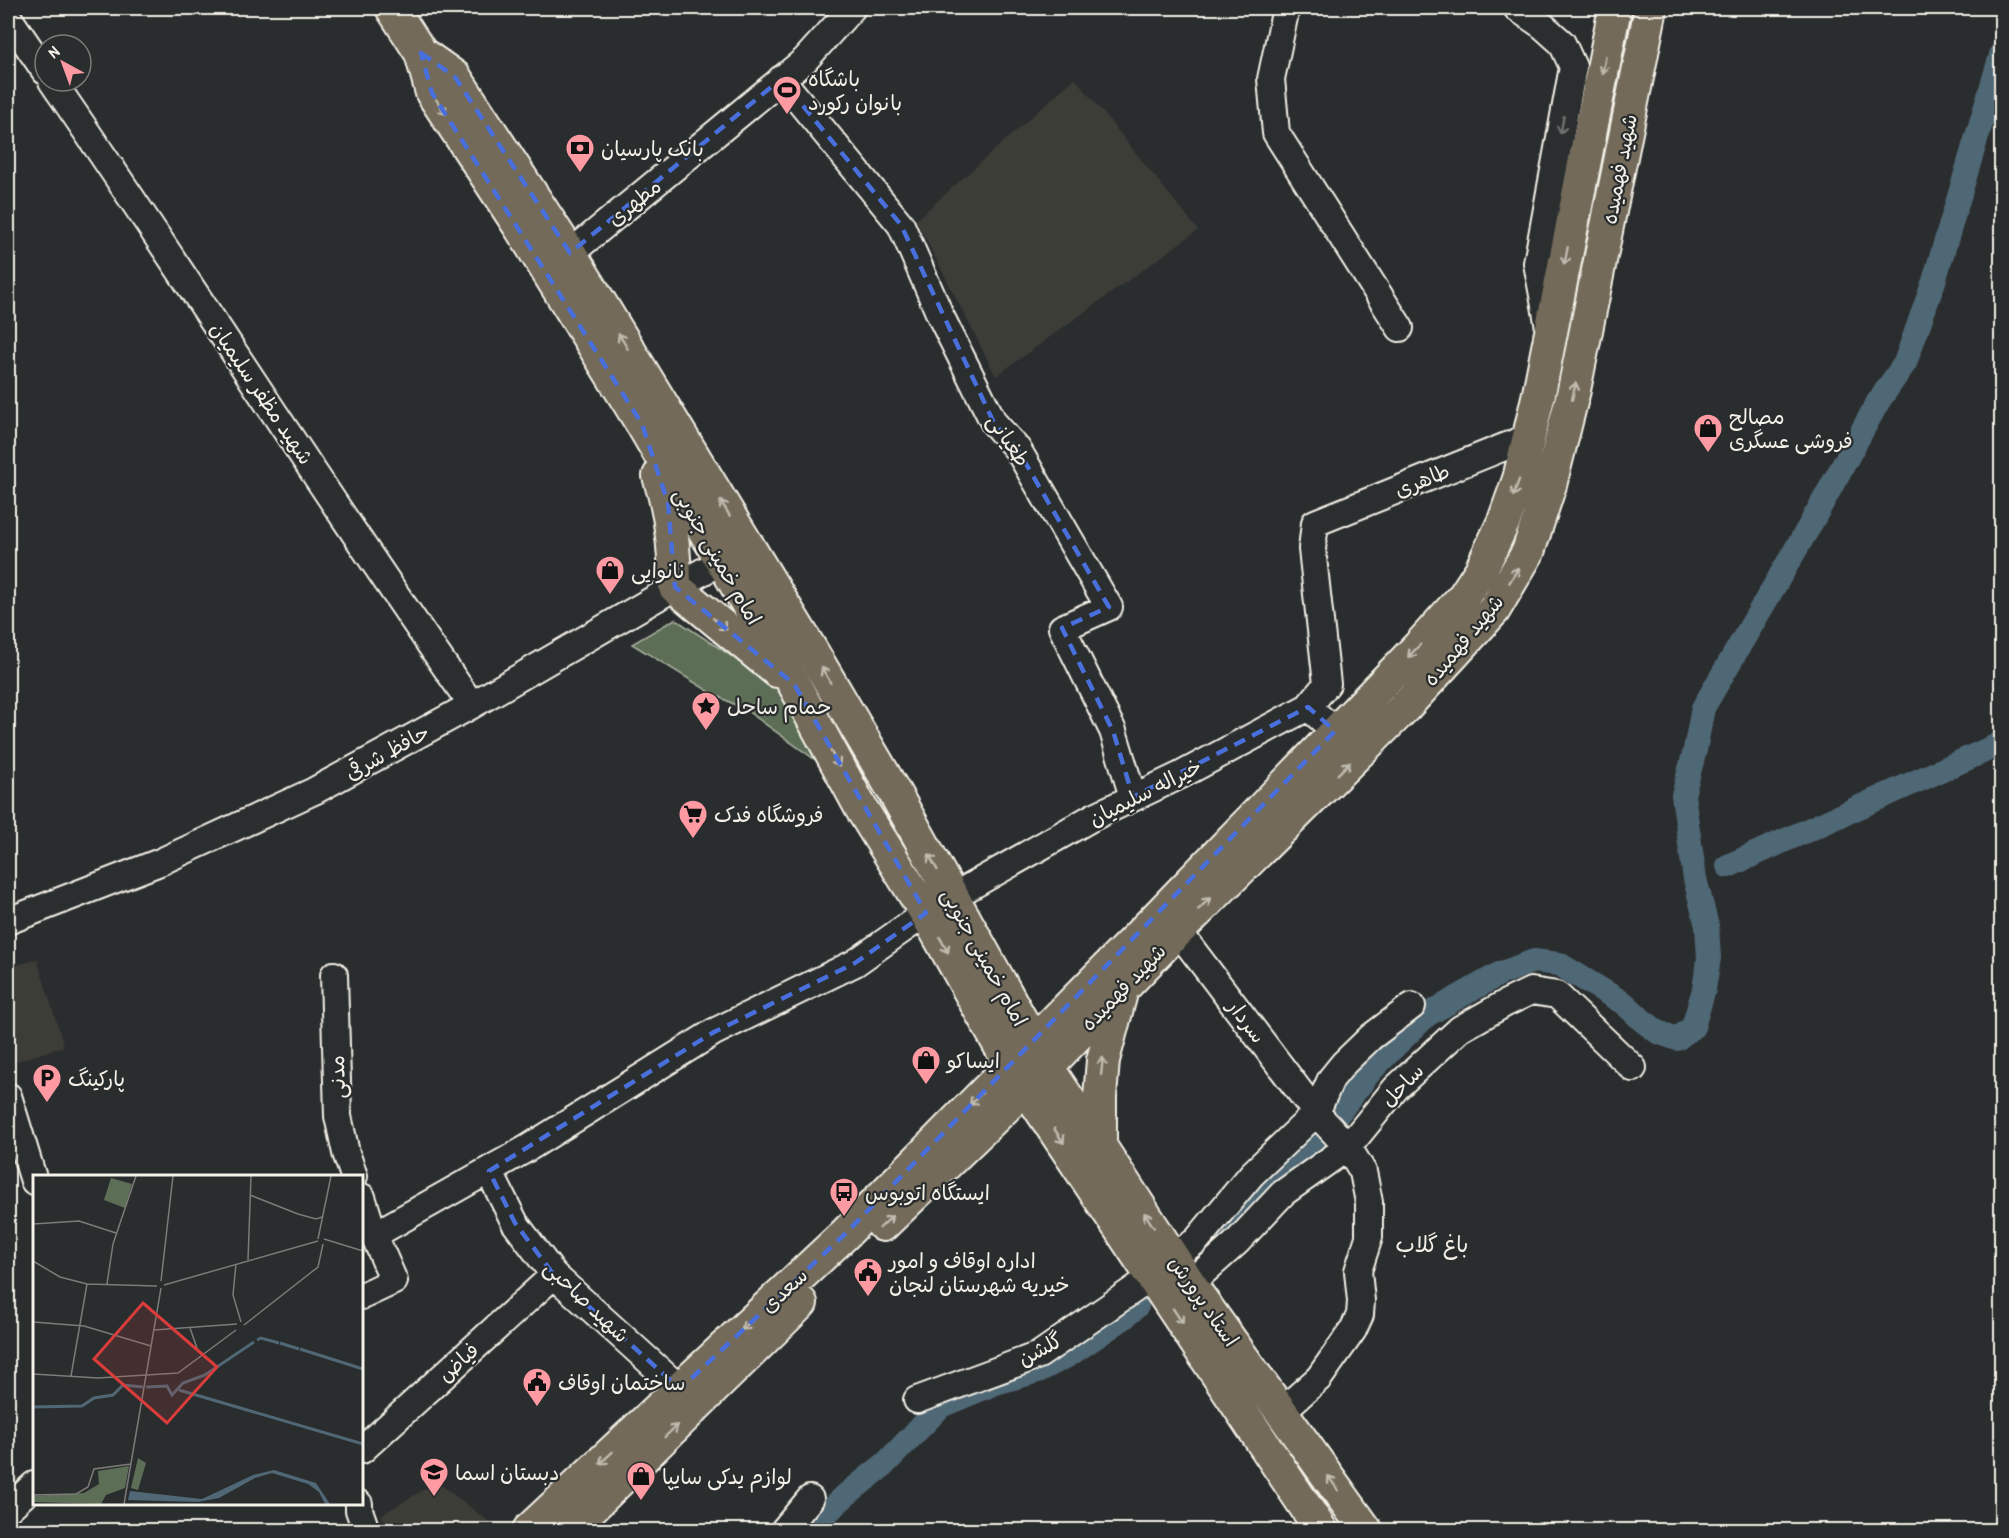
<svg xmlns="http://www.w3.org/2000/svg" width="2009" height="1538" font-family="'Patrick Hand','Playpen Sans Arabic',sans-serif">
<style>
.built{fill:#3e3c39}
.green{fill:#5d6e57;stroke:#a8b0a0;stroke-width:1.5}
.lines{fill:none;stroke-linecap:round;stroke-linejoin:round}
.canal{stroke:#506775;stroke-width:24}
.minor-casing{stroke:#f4f1e8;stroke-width:30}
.major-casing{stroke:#f4f1e8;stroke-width:36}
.minor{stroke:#2a2d2e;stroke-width:26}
.major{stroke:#736b5a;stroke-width:32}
.oneway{stroke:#c0bbaf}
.oneway2{stroke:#71726f}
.marked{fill:none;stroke:#486fdb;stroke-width:4.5;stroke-dasharray:12 8;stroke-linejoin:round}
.labels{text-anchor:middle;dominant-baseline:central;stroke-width:4.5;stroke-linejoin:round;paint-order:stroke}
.poi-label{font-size:21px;fill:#f4f1e8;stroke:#2a2d2e;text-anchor:start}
.street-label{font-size:21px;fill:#f4f1e8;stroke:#2a2d2e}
.neighbourhood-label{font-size:22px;fill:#f4f1e8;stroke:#2a2d2e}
.inset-river{fill:none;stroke:#506775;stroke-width:3}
.inset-road{fill:none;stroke:#7b7b78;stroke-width:1.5}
.view{fill:#d93c3b;fill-opacity:0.15;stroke:#d93c3b;stroke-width:3}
.inset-edge{fill:none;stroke:#f4f1e8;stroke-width:3}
</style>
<rect width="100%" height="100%" fill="#2a2d2e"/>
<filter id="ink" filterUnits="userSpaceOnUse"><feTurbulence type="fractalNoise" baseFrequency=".0167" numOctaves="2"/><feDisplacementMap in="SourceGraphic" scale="12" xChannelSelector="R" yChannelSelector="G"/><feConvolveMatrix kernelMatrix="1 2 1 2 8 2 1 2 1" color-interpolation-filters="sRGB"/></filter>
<g filter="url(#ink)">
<path class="built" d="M 1075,78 L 1198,230 L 996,376 L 916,220 Z
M 37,959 L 64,1046 L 8,1064 L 8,968 Z
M 437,1482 L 500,1530 L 388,1530 L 381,1515 Z"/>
<path class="green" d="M 675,619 L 783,690 L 835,774 L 747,711 L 710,692 L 632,644 Z"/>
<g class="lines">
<path class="canal" d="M 1728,866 L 2002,743
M 1189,1265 L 1211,1247 L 1241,1208 L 1273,1176 L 1301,1149 L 1325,1131 L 1369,1073 L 1398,1043 L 1427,1015 L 1499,974 L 1534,961 L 1559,964 L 1625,1004 L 1643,1021 L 1658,1032 L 1677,1039 L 1693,1027 L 1704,989 L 1709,958 L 1707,926 L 1695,879 L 1683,795 L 1695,750 L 1703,708 L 1810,525 L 1878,402 L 1905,363 L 1934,281 L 2002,52
M 811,1530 L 817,1522 L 846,1495 L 885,1464 L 941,1406 L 996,1383 L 1038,1371 L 1069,1355 L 1125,1317 L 1137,1306"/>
<g class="minor-casing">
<path id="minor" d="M 1286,8 L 1271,79 L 1276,133 L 1400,328
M 1517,8 L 1543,26 L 1562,43 L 1573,67 L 1537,263 L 1549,327
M 8,17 L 45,71
M 781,79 L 901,225 L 941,317 L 994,423 L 1018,450 L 1109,607 L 1062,628 L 1113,731 L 1133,797
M 52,81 C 194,287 328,500 472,705
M 556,265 L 805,60 L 852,8
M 1308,707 L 1327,684 L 1312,549 L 1315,523 L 1529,437
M 952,897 L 1093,817 L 1181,775 L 1308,707 L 1335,731
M 8,921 L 160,862 L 314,791 L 472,705 L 675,587 L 740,551
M 1178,931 L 1316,1113 L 1348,1147 L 1363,1172 L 1369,1202 L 1369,1237 L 1358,1271 L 1361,1301 L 1360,1315 L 1353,1330 L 1319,1378 L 1282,1411
M 334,975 L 338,1116 L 346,1153 L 354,1176
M 8,1096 L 34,1181
M 489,1171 L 515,1223 L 554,1275 L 680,1389
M 362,1197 L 374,1235 L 394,1281 L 362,1296
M 374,1235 L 528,1148 L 714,1032 L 855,963 L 926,913
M 1173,1257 L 1196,1241 L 1252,1174 L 1316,1113 L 1331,1079 L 1344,1063 L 1371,1037 L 1412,1006
M 1190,1284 L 1237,1242 L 1283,1193 L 1348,1147 L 1396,1088 L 1460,1029 L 1506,1003 L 1531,991 L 1557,995 L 1633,1068
M 917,1400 L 1039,1355 L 1152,1277
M 362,1450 L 554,1275
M 359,1504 L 359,1510 L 366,1530
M 8,1509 L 34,1485
M 784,1530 L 810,1499"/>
</g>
<g class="major-casing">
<path id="major" d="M 392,8 L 421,53 L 432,93 L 520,227 L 642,424 L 794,684 L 861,808 L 926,913 L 1010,1064 L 1321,1530
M 421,53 L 455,77 L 570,253 L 810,648 L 893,790 L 1047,1067 L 1100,1146 L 1190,1284 L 1366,1530
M 659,476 C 671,513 675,548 675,587 L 777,671
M 1100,1146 L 1100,1097 L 1103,1060 L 1121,993
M 883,1225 L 1047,1067 L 1178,931 L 1405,707 L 1494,610 L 1528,552 L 1550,485 L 1574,390 L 1651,8
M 529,1530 L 844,1235 L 1157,917 L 1418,647 L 1464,596 L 1481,570 L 1504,521 L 1519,479 L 1539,393 L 1615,8
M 569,1530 L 801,1303"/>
</g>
<use href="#minor" class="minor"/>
<use href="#major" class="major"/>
</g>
<defs><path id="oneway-shaft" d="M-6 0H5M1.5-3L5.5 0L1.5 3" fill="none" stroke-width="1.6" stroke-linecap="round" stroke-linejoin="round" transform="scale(1.5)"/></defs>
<g class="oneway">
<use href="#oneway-shaft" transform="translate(1604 65) rotate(101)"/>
<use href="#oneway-shaft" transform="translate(441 107) rotate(57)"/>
<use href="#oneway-shaft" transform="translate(1566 256) rotate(101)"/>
<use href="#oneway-shaft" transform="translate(623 341) rotate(-121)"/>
<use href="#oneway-shaft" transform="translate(1574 391) rotate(-77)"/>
<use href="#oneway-shaft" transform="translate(1516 488) rotate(110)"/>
<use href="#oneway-shaft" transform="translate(725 508) rotate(-121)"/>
<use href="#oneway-shaft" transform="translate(1514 575) rotate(-59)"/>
<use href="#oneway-shaft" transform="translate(720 624) rotate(40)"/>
<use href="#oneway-shaft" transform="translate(1414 651) rotate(134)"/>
<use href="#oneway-shaft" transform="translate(826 675) rotate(-120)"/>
<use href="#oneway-shaft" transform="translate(835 759) rotate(61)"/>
<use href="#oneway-shaft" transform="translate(1344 768) rotate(-45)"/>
<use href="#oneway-shaft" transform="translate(933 862) rotate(-119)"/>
<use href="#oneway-shaft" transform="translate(1204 904) rotate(-45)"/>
<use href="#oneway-shaft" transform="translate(944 945) rotate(61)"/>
<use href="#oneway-shaft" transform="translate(1102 1066) rotate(-84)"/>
<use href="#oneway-shaft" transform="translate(976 1099) rotate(134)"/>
<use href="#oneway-shaft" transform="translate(1059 1136) rotate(56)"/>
<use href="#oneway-shaft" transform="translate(1149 1220) rotate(-123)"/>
<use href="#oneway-shaft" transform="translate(886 1222) rotate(-44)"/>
<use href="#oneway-shaft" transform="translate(1178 1316) rotate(56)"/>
<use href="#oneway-shaft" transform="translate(748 1324) rotate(137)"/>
<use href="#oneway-shaft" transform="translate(671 1431) rotate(-44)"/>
<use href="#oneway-shaft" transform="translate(606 1458) rotate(137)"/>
<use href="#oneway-shaft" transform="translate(1333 1483) rotate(-125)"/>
</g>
<use class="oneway2" href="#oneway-shaft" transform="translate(1562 125) rotate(101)"/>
</g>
<path class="marked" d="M 421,53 L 455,77 L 570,253 L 781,79 L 901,225 L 994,423 L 1018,450 L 1109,607 L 1062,628 L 1113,731 L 1133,797 L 1308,707 L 1335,731 L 844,1235 L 680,1389 L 554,1275 L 515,1223 L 489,1171 L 714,1032 L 855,963 L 926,913 L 794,684 L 675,587 L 668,503 L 642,424 L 432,93 Z"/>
<defs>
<g id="stadium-pin" transform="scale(1.5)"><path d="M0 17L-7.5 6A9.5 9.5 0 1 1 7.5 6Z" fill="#ff9aa2" stroke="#2a2d2e"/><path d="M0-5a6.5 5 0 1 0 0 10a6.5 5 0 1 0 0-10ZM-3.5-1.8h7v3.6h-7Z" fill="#111"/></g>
<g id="bank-pin" transform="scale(1.5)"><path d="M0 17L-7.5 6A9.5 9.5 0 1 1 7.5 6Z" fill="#ff9aa2" stroke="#2a2d2e"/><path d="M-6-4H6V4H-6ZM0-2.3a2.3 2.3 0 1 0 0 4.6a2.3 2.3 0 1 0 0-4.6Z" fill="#111"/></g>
<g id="shop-pin" transform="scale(1.5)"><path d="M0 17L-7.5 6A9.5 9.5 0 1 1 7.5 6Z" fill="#ff9aa2" stroke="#2a2d2e"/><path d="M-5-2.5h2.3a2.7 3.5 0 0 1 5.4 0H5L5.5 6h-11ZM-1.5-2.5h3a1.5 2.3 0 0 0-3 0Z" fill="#111"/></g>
<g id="sight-pin" transform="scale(1.5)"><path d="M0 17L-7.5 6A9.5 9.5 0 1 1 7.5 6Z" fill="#ff9aa2" stroke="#2a2d2e"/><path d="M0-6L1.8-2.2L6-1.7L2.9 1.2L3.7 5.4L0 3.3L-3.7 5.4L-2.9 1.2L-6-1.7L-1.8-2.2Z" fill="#111"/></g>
<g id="supermarket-pin" transform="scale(1.5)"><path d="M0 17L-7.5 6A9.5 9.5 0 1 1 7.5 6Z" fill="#ff9aa2" stroke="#2a2d2e"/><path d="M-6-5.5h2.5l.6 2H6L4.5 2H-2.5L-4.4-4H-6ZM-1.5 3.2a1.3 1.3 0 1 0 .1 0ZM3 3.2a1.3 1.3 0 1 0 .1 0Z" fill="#111"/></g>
<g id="parking-pin" transform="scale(1.5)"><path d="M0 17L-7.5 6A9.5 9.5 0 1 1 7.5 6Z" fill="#ff9aa2" stroke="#2a2d2e"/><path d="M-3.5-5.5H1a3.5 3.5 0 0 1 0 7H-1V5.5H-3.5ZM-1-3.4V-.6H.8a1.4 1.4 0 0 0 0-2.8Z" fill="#111"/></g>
<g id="bus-pin" transform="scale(1.5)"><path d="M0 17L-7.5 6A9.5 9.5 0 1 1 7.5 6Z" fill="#ff9aa2" stroke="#2a2d2e"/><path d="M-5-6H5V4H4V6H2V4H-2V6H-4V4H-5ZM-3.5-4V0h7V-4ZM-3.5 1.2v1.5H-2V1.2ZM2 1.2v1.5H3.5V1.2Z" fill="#111"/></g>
<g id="civic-pin" transform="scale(1.5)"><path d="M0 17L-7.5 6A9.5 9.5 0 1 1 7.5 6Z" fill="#ff9aa2" stroke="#2a2d2e"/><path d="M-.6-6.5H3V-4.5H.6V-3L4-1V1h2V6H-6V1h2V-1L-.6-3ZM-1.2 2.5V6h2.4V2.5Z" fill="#111"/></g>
<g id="school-pin" transform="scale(1.5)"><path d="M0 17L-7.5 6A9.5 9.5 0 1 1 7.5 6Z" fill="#ff9aa2" stroke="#2a2d2e"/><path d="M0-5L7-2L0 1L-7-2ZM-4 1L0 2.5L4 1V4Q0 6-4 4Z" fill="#111"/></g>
</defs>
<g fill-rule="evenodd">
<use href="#stadium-pin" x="787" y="90"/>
<use href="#bank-pin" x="580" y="148"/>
<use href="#shop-pin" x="1708" y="428"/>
<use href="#shop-pin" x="610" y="570"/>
<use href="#sight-pin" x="706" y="706"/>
<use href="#supermarket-pin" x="693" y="814"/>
<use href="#shop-pin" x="926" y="1060"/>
<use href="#parking-pin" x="47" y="1078"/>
<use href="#bus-pin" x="844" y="1192"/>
<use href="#civic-pin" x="868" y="1272"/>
<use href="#civic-pin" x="537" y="1382"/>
<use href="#school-pin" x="434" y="1472"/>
<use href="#shop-pin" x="641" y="1476"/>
</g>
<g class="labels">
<g class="poi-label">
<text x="808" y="78">باشگاه<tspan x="808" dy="24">بانوان رکورد</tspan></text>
<text x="601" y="148">بانک پارسیان</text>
<text x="1729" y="416">مصالح<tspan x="1729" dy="24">فروشی عسگری</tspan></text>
<text x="631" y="570">نانوایی</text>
<text x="727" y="706">حمام ساحل</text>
<text x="714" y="814">فروشگاه فدک</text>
<text x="947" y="1060">ایساکو</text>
<text x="68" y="1078">پارکینگ</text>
<text x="865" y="1192">ایستگاه اتوبوس</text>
<text x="889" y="1260">اداره اوقاف و امور<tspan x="889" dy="24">خیریه شهرستان لنجان</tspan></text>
<text x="558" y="1382">ساختمان اوقاف</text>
<text x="455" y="1472">دبستان اسما</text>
<text x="662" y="1476">لوازم یدکی سایپا</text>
</g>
<g class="street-label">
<text transform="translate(1619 169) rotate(-79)">شهید فهمیده</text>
<text transform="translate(634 202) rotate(-39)">مطهری</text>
<text transform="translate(262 393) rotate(56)">شهید مظفر سلیمیان</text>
<text transform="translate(1009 440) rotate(56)">طغیانی</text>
<text transform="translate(1422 480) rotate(-22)">طاهری</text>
<text transform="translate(718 556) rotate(60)">امام خمینی جنوبی</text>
<text transform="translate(1463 640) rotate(-50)">شهید فهمیده</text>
<text transform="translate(387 752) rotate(-29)">حافظ شرقی</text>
<text transform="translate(1145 792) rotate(-27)">خیراله سلیمیان</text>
<text transform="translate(985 957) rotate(61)">امام خمینی جنوبی</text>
<text transform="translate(1123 987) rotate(-46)">شهید فهمیده</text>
<text transform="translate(1247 1021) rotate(53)">سردار</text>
<text transform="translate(337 1077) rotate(-92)">مدنی</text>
<text transform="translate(1402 1085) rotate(-46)">ساحل</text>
<text transform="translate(784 1290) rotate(-43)">سعدی</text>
<text transform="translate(587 1301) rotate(44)">شهید صاحبی</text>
<text transform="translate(1204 1301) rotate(55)">استاد پرورش</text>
<text transform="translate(1040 1349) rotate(-28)">گلشن</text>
<text transform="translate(458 1362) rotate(-42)">فیاض</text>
</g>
<g class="neighbourhood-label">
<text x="1432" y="1244">باغ گلاب</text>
</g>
</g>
<g transform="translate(33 1175)">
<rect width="330" height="330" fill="#2a2d2e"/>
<path d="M 78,3 L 99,9 L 92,33 L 71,25 ZM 105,283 L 113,288 L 105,315 L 98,313 ZM 96,291 L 92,313 L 73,320 L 68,329 L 0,327 L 0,321 L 51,318 L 66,309 L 65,296 Z" fill="#5d6e57"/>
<path d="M 241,295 L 283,308 L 297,329 L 292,329 L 286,317 L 275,309 L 239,298 L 222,303 L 186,323 L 165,327 L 95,325 L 97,316 L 169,324 L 220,300 Z" fill="#506775"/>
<path class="inset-river" d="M 224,165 L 228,163 L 246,168M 247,168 L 266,174M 267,174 L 330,194M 113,212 L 134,211 L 139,220 L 150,208 L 172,200 L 221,167M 146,215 L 330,269M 0,232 L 49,231 L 61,223 L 80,220 L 90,210 L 110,212"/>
<path class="inset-road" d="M 217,20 L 265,39 L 283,44 L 289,42M 0,49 L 46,46 L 83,58M 285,64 L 298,1M 291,64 L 330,76M 215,85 L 218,1M 0,86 L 27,102 L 54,109 L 124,111M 203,89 L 200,120 L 208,147M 128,106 L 140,1M 74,109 L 80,69 L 103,1M 131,110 L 285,66M 0,147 L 51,151 L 118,171M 211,150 L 285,92 L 290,69M 157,153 L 165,176M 121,155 L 204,149M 0,199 L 65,203 L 145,198 L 203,155M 38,201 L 54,109M 0,320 L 43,319 L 55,312 L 61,294 L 98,289M 91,329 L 128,113"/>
<path class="view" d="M 110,128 L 184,192 L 134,248 L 61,184 Z"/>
<rect width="330" height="330" class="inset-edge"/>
</g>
<rect width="2009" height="1538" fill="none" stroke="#2a2d2e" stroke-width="30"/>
<rect x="15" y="15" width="1979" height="1508" fill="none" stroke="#f4f1e8" stroke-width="2" filter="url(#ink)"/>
<g transform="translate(63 63) rotate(319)"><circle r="28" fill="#2a2d2e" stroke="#7b7b78" stroke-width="1.5"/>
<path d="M0-4.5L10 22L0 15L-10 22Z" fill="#ff9aa2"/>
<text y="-9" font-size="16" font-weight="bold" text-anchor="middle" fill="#f4f1e8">N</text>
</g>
</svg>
